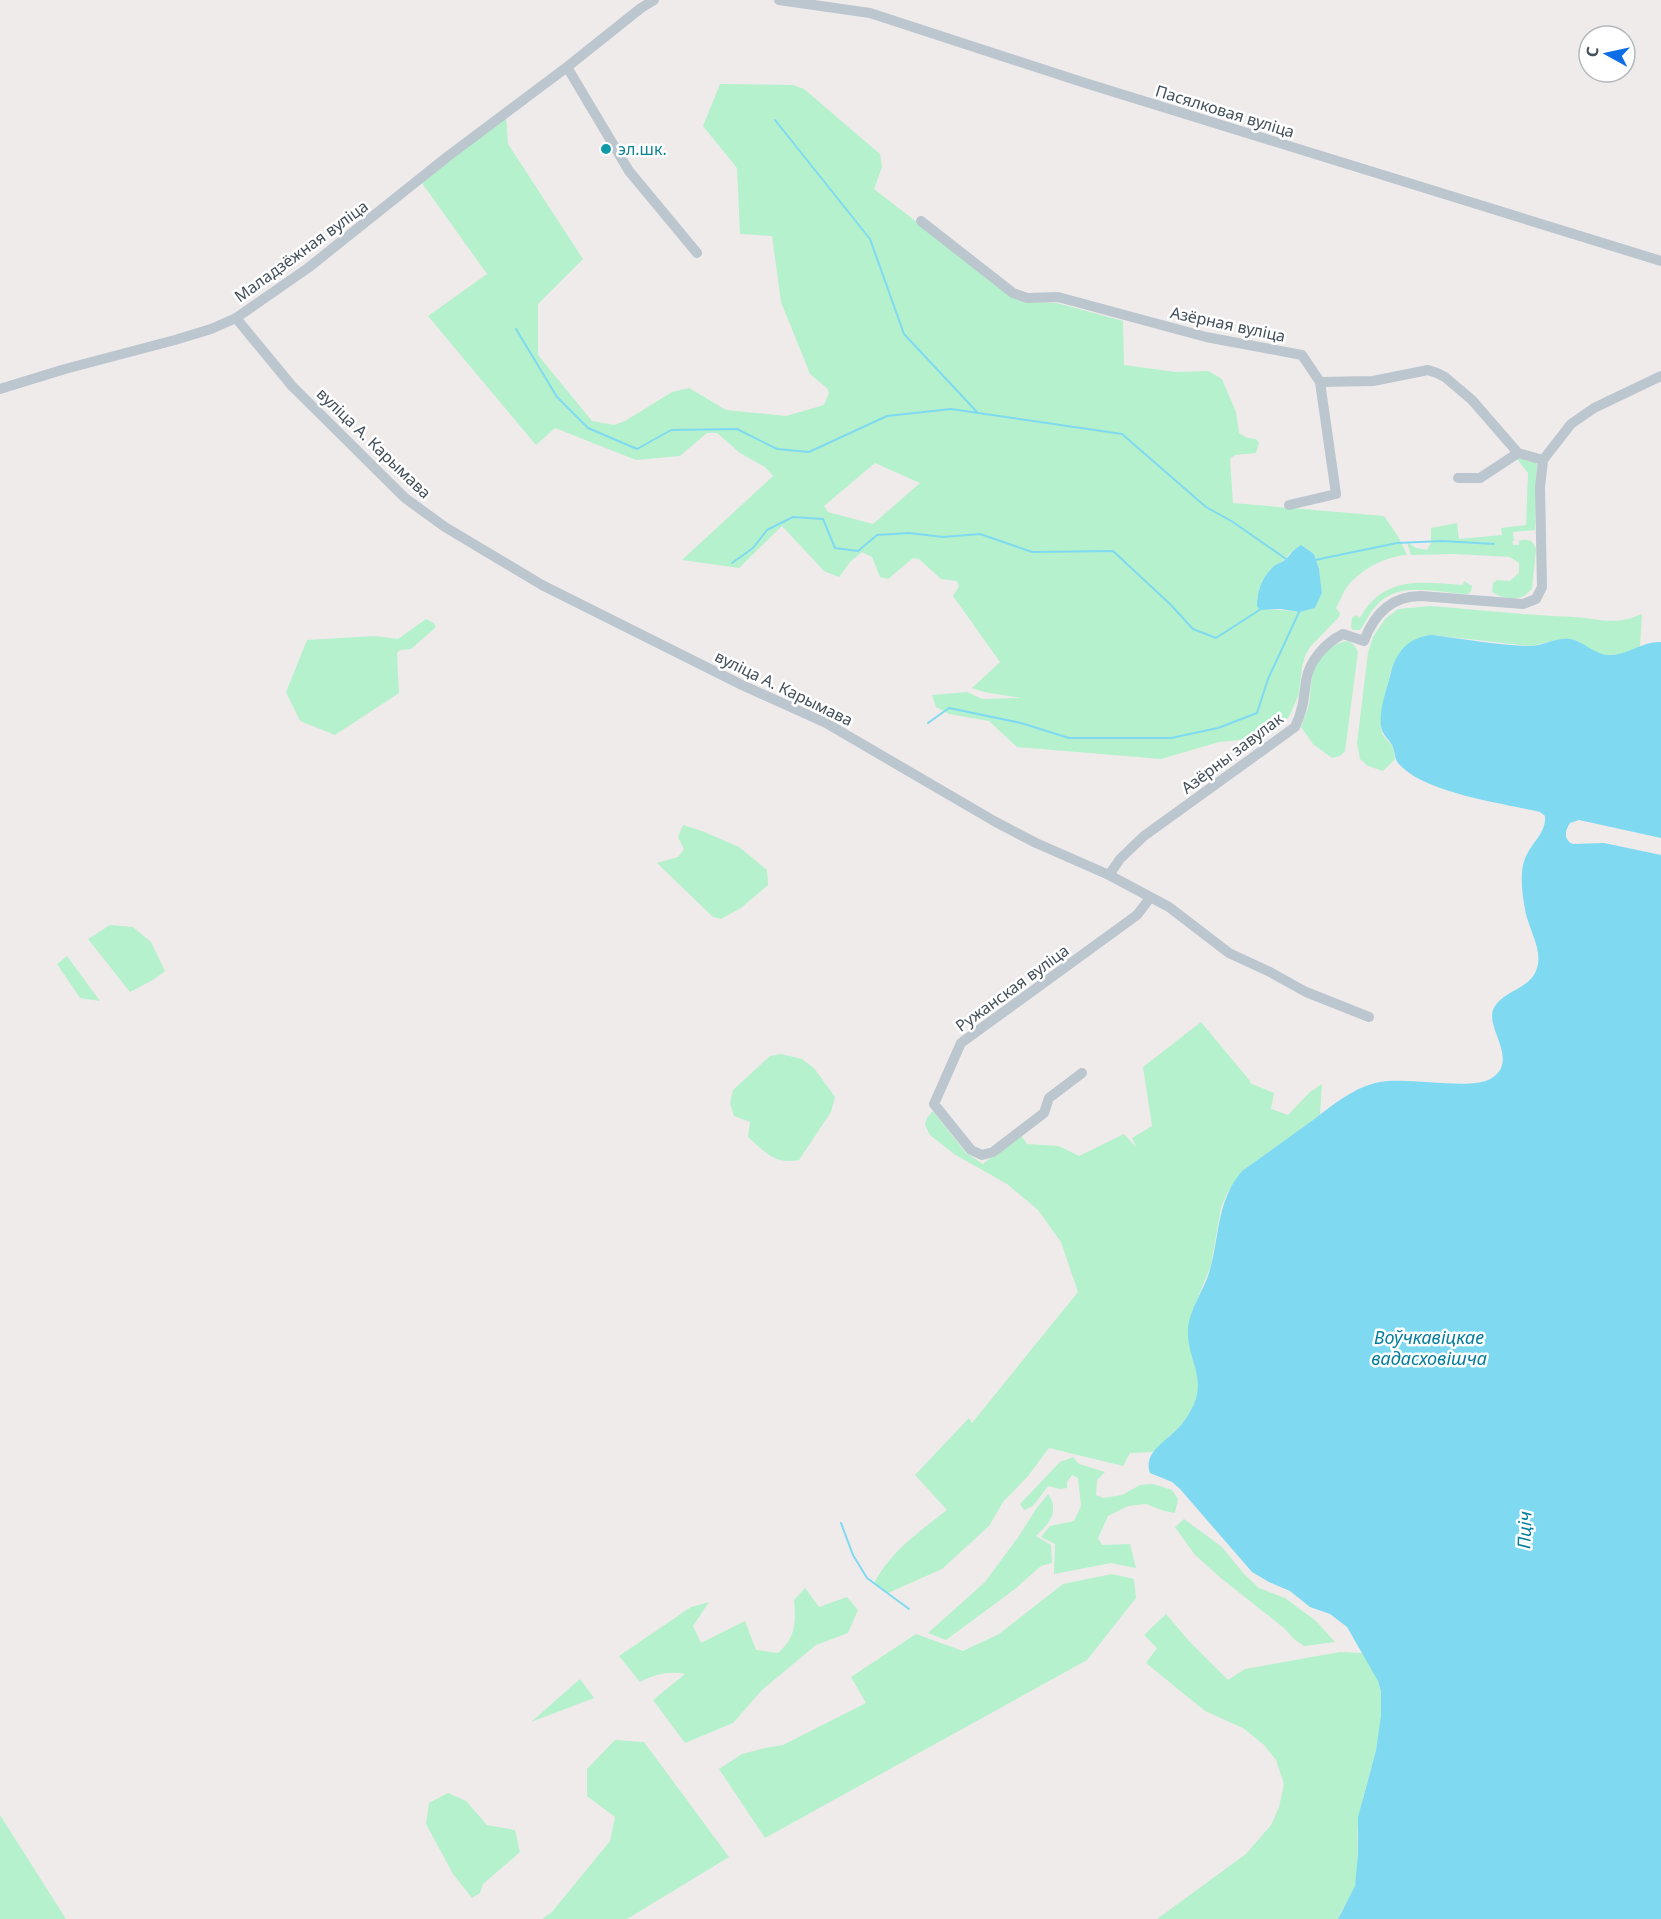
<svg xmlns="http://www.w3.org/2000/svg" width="1661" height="1919" font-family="'Noto Sans',sans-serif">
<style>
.green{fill:#b5f1cc;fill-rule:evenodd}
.water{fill:#7fdaf1}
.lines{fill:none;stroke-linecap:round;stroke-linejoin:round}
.stream{stroke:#7fdaf1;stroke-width:2}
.minor{stroke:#bbc6cf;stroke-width:10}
.culture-dot{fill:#0f9aa8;stroke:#fff;stroke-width:2}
.labels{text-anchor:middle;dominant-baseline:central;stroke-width:5;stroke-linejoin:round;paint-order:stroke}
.street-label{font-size:16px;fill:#434f5a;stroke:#fff}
.culture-label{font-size:16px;fill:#0d838f;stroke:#fff;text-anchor:start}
.water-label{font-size:18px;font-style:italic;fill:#047e9d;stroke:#fff}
</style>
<rect width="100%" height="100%" fill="#efebeb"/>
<path class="green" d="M 720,84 L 793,85 L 804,89 L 880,154 L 882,167 L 874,189 L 1019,301 L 1057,303 L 1123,321 L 1124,365 L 1176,372 L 1208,371 L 1222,379 L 1236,412 L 1239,433 L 1247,438 L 1256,439 L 1259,443 L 1256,453 L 1235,455 L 1230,459 L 1233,503 L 1384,516 L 1399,538 L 1407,555 C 1385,556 1357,571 1345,590 C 1342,596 1339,602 1336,608 L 1340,613 L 1339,617 L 1310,647 L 1305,656 L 1302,667 L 1299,694 L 1289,717 L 1258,738 L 1219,742 L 1161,759 L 1017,747 L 989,721 L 949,714 L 936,707 L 932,695 L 967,692 L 982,699 L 1021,698 L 984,692 L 972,688 L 1000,662 L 953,596 L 959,586 L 957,581 L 941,579 L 919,559 L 913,558 L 888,579 L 880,577 L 872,557 L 862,552 L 851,561 L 839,577 L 824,571 L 782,526 L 739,568 L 682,560 L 773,476 L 765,467 L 740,453 L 717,433 L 707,433 L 680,456 L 636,460 L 555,428 L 536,445 L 428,316 L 487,274 L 422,183 L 506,114 L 508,144 L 583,259 L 538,304 L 538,355 L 592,421 L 614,425 L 625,421 L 672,392 L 689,388 L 726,410 L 786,416 L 824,405 L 829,393 L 827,388 L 810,374 L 781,302 L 772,236 L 740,234 L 737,168 L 703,126 ZM 875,463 L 920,483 L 873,524 L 828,512 L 824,506 ZM 1301,545 L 1314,554 L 1319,569 L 1322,593 L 1315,608 L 1300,612 L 1280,610 L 1261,610 L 1257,606 C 1257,590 1262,577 1274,566 C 1278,563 1283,562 1286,558 C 1291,552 1294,549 1301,545 Z
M 1531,458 L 1537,464 L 1535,530 L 1513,532 L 1514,541 L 1512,541 L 1513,545 L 1519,545 L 1519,541 C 1528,538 1533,540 1536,549 L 1532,589 C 1530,590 1526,595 1524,596 C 1516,600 1497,598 1492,591 L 1493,583 L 1497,580 L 1510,581 L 1519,573 L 1519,563 L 1510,557 L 1455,554 L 1411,555 L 1407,542 L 1416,548 L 1427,550 L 1431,543 L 1431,528 L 1457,523 L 1459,539 L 1502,535 L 1501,528 L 1526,525 L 1528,473 L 1517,459 Z
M 1464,581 L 1472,586 L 1471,591 L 1468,594 C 1439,594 1399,579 1376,606 C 1369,613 1366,622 1360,630 L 1353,630 L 1351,627 L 1352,618 L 1356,615 L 1360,618 C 1383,575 1422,582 1463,585 Z
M 1431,606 C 1479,610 1526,615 1574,617 C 1602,619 1614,626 1642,614 L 1640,647 L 1627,653 L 1608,655 L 1599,654 L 1578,641 L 1562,639 L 1531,646 L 1432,635 L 1391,670 L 1382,711 L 1381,728 L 1382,734 L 1393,747 L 1395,759 L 1383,771 L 1368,766 L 1360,759 L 1357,743 L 1368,653 L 1373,637 L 1385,619 L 1398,609 Z
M 426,619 L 434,623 L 436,627 L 411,649 L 400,650 L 397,653 L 399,693 L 335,735 L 300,721 L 286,692 L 307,640 L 374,636 L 398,639 Z
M 1348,641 L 1354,645 L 1358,652 L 1345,751 L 1340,756 L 1332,758 L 1313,744 L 1301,727 C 1304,719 1307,712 1309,704 C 1311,695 1310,685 1312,675 C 1315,660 1332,642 1348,641 Z
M 683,825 L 702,831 L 739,847 L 767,870 L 768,885 L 741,908 L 721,919 L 713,917 L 657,863 L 678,857 L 684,849 L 678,837 Z
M 110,925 L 133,927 L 151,942 L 165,971 L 153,980 L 130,992 L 88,939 Z
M 67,956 L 100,1001 L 80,998 L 57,964 Z
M 1201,1022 L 1250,1081 L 1250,1083 L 1274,1093 L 1271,1109 L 1288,1115 L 1310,1092 L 1322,1084 L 1320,1115 L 1242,1171 L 1227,1193 L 1221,1208 L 1211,1265 L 1191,1315 L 1189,1343 L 1199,1382 L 1198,1391 L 1195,1402 L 1184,1422 L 1153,1452 L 1130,1453 L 1123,1466 L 1049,1448 L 1028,1476 L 1003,1502 L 989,1526 L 942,1569 L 888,1593 L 874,1583 C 891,1551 920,1531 947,1510 L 915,1475 L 969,1418 L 972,1423 L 1078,1292 L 1061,1242 L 1038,1210 L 1007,1184 L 954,1154 L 930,1135 L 925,1125 L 927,1118 L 933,1111 L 966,1153 L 983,1164 L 1020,1134 L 1027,1144 L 1059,1146 L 1079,1156 L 1124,1134 L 1136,1147 L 1132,1138 L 1152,1126 L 1143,1067 Z
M 781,1054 L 802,1059 L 814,1068 L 835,1097 L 831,1112 L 799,1160 C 775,1165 765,1152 748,1137 L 750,1122 L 734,1116 L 730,1103 L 733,1090 L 770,1056 Z
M 1073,1457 L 1079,1464 L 1105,1472 L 1097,1480 L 1096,1495 L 1103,1498 L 1122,1495 L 1140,1485 L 1153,1484 L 1172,1490 L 1178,1499 L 1175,1513 L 1164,1511 L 1146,1504 L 1128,1506 L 1108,1516 L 1098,1538 L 1102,1545 L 1130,1544 L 1136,1568 L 1111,1563 L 1054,1574 L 1055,1544 L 1041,1537 L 1050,1526 L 1074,1521 L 1081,1506 L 1078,1478 L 1072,1475 L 1067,1482 L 1067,1488 L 1060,1489 L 1048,1486 L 1033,1506 L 1024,1510 L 1020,1504 L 1060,1462 Z
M 1048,1494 C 1060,1511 1049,1524 1036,1536 L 1051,1545 L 1052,1563 L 1041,1566 L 1015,1589 L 946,1640 L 928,1633 L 985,1582 L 1019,1536 L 1036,1509 Z
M 1184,1519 L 1222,1547 L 1244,1574 L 1259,1588 L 1285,1598 L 1316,1621 L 1335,1642 L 1304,1646 L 1295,1640 L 1284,1628 L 1222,1579 L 1195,1555 L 1175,1527 Z
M 1112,1574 L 1134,1579 L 1136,1598 L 1087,1660 L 765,1838 L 719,1769 L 742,1754 L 765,1748 L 783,1745 L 866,1703 L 851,1677 L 916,1634 L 963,1651 L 999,1634 L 1063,1584 Z
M 805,1588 L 819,1607 L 847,1597 L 858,1610 L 848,1633 L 816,1645 L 762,1690 L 733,1723 L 685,1743 L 653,1700 L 685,1674 C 669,1671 655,1674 640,1682 L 619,1656 L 691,1607 L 709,1602 L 693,1626 L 701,1643 L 745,1621 L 756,1650 L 778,1653 C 796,1637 796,1623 794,1600 Z
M 1166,1614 L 1189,1641 L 1228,1680 L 1245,1669 L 1340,1652 L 1362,1653 C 1367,1662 1374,1671 1378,1681 C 1392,1719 1365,1778 1359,1817 C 1355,1839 1361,1864 1355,1886 C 1351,1898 1342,1907 1338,1919 L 1157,1919 L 1246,1854 L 1271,1825 L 1279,1807 L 1284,1784 L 1276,1760 L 1264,1745 L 1243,1728 L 1205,1711 L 1146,1663 L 1157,1648 L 1144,1635 Z
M 580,1679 L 594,1698 L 531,1722 Z
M 615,1740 L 644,1742 L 729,1857 L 627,1919 L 542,1919 L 552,1912 L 610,1841 L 615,1817 L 587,1796 L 587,1769 Z
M 448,1793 L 466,1801 L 487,1825 L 515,1830 L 520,1852 L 483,1884 L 480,1893 L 472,1898 L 453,1874 L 426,1824 L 429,1803 Z
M 0,1815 L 66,1919 L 0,1919 Z"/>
<path class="water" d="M 1301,545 L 1314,554 L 1319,569 L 1322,593 L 1315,608 L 1300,612 L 1280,609 L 1260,610 L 1257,606 C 1257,590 1262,577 1274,566 C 1278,563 1284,562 1287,558 C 1292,552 1294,549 1301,545 Z
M 1432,635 C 1464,639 1497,645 1529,646 C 1543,646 1556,637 1570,639 C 1584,641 1593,654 1608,655 C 1627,656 1642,641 1661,642 L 1661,838 L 1579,820 L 1570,823 C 1565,830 1563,840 1573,844 L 1604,843 L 1661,855 L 1661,1919 L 1338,1919 L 1355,1886 L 1358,1854 L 1358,1817 L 1376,1750 L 1381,1716 L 1381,1692 L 1378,1681 L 1347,1627 L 1330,1614 L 1310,1607 L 1290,1591 L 1269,1582 L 1252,1572 L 1180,1489 L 1172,1482 L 1150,1473 C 1143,1453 1164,1443 1176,1430 C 1184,1423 1189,1414 1194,1404 C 1206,1375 1186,1357 1188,1328 C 1190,1308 1203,1292 1209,1273 C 1220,1237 1216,1201 1242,1171 C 1266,1154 1289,1137 1313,1120 C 1331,1106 1352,1089 1375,1083 C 1405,1075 1471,1092 1492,1078 C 1519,1060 1486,1029 1493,1010 C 1501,991 1528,990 1536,971 C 1544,952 1530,932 1526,914 C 1523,900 1521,886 1522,873 C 1523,846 1547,837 1545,816 L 1540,812 C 1502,803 1423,793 1398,763 C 1394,757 1395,751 1392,745 C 1388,738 1382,735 1381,726 C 1379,710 1386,692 1390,676 C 1395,654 1407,637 1432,635 Z"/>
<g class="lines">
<path class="stream" d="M 775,120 L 870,239 L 904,334 L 977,412
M 516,329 L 557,397 L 588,428 L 637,449 L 671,430 L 737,429 L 777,449 L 809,452 L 887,416 L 951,409 L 1122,434 L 1206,507 L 1233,522 L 1286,559 L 1288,559
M 1315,560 L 1397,543 L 1442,541 L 1494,544
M 732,563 L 753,548 L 767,530 L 793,517 L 823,519 L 835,548 L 858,551 L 877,535 L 909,533 L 943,537 L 980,534 L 1032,552 L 1113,551 L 1170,604 L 1193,629 L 1216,638 L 1261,609
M 928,723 L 949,708 L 1021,723 L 1069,738 L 1171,738 L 1218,728 L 1257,713 L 1268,679 L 1300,610
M 841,1523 L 853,1555 L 867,1578 L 909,1609"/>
<path class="minor" d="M 779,0 L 870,13 L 1082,82 L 1661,261
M 567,67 L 629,171 L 697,253
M 921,221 L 1013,293 L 1027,298 L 1058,297 L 1206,337 L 1302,355 L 1320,382 L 1373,381 L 1428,370 L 1437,373 L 1445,377 L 1472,400 L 1518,453 L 1543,460
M 236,318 L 292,386 L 405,498 L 445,527 L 542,585 L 742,685 L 826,723 L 994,821 L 1036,843 L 1109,875 L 1169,907 L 1229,953 L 1270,972 L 1306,992 L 1369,1017
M 0,389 L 65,369 L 175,340 L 211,329 L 236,318 L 308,268 L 447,157 L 567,67 L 641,8 L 654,0
M 1458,478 L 1480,478 L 1518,453
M 1289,505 L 1336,494 L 1320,382
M 1109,875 L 1120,859 L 1144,836 L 1295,727 C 1303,711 1304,697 1306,681 C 1309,661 1325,643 1343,634 L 1364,641 C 1374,614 1391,596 1421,596 L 1523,604 L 1536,599 L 1542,587 L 1540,487 L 1543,460 L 1571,424 L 1594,408 L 1661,376
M 1082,1073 L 1049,1098 L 1044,1113 L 993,1152 L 982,1155 L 971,1150 L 934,1104 L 961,1043 L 1137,915 L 1150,898"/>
</g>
<circle class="culture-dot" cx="606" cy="149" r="6"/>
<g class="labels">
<g class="street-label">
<text transform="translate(1225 111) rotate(17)">Пасялковая вуліца</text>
<text transform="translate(301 251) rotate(-36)">Маладзёжная вуліца</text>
<text transform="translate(1228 324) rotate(12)">Азёрная вуліца</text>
<text transform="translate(374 443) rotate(44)">вуліца А. Карымава</text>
<text transform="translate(784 688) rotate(26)">вуліца А. Карымава</text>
<text transform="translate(1232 753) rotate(-37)">Азёрны завулак</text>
<text transform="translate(1012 988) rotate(-36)">Ружанская вуліца</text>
</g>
<g class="culture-label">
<text x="618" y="149">эл.шк.</text>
</g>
<g class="water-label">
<text x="1429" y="1337">Воўчкавіцкае<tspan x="1429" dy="21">вадасховішча</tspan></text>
<text transform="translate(1524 1530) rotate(-88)">Пціч</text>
</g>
</g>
<g transform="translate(1607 54) rotate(278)"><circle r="28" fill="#ffffff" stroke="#b4b9bd" stroke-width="1.5"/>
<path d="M0-4.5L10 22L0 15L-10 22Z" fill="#0d6de7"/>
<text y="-9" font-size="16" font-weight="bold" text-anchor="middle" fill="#434f5a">С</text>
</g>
</svg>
